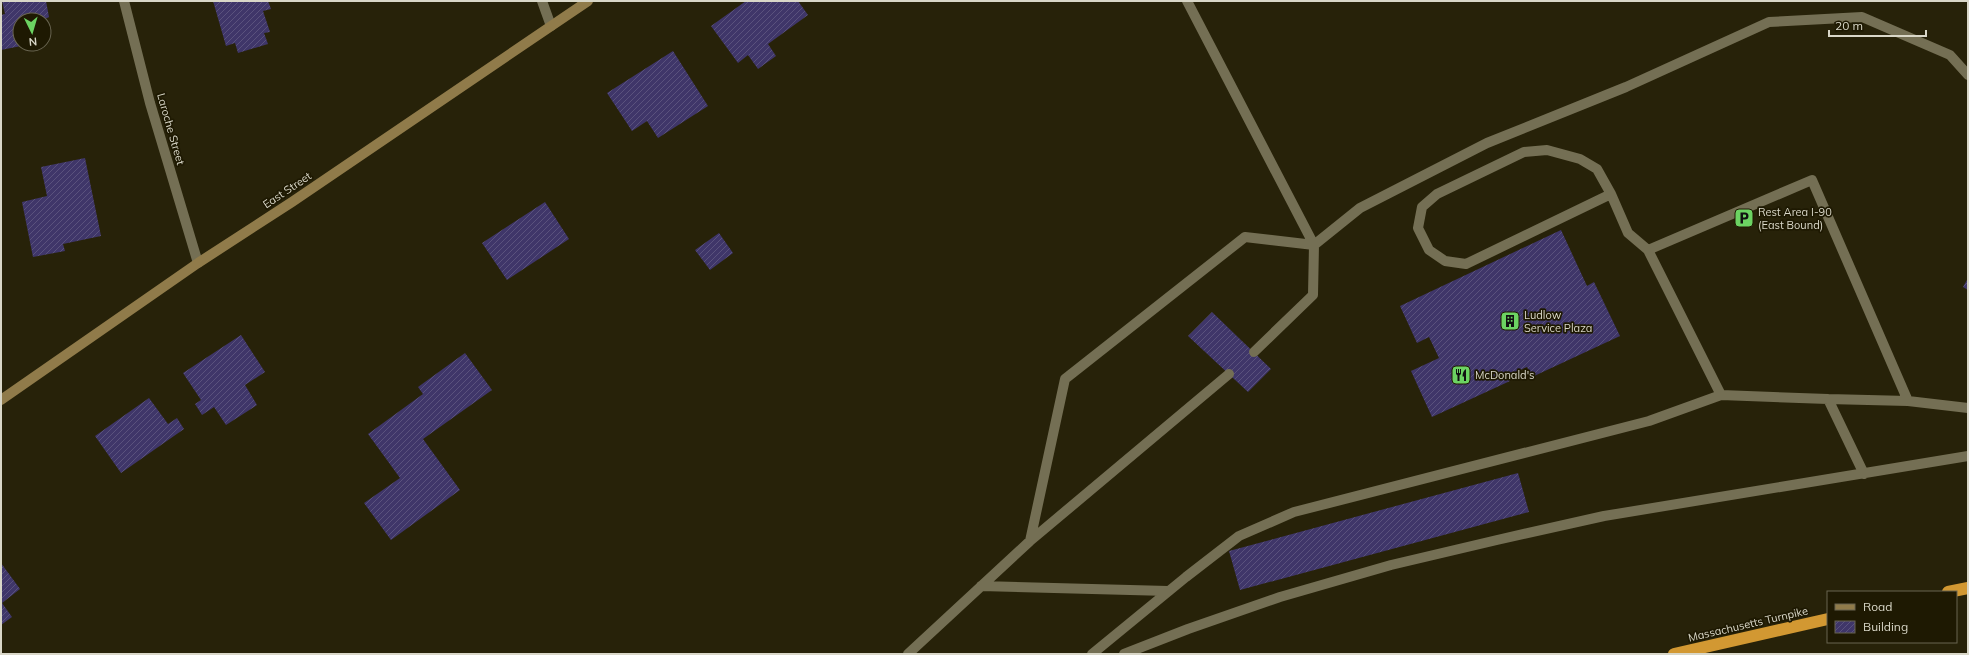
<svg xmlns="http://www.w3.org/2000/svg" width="1969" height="655" font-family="Mulish,sans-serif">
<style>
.building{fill:url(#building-hatch)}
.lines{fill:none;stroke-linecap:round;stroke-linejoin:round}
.lane{stroke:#746f54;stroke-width:10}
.street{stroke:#746f54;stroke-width:10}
.secondary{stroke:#907b4a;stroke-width:10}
.highway{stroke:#d29832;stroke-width:12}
.labels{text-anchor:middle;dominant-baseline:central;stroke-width:3.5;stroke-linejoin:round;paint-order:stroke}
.street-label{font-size:11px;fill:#d9d7c8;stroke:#1e1902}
.poi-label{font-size:11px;fill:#d9d7c8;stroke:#1e1902;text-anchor:start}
</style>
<defs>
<pattern id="building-hatch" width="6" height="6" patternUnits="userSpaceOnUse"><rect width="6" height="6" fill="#3f3669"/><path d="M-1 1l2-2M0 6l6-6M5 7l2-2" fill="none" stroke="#5a527d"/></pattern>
</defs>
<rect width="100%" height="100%" fill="#272209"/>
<path class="building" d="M 2,1 L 46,1 L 49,17 L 43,20 L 20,20 L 20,44 L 26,45 L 1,50 L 1,15 L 5,14 Z
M 213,1 L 268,1 L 271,9 L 263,11 L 270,32 L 264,33 L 268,44 L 238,53 L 235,43 L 226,46 Z
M 746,1 L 798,1 L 808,15 L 768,44 L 776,56 L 758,69 L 748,55 L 738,63 L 711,26 Z
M 44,26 L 48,40 L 44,41 Z
M 673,51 L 708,106 L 658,138 L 647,121 L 632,131 L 607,93 Z
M 85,158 L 101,236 L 63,244 L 65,251 L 33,257 L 22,202 L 47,196 L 41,167 Z
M 545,202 L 569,239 L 507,280 L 482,243 Z
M 1561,230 L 1587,286 L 1594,282 L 1620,336 L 1532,377 L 1527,367 L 1507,376 L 1510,381 L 1432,417 L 1411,371 L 1439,358 L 1429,337 L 1417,343 L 1400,306 Z
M 719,233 L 733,253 L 710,270 L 695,250 Z
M 1968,278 L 1968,290 L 1963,287 Z
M 1212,312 L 1271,369 L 1248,392 L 1188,336 Z
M 241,335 L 265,372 L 245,385 L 257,405 L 226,425 L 214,407 L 202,415 L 195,404 L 201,400 L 183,373 Z
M 465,353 L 492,390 L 423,439 L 460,490 L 391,540 L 364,503 L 400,478 L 368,434 L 423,394 L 418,387 Z
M 149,398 L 168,424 L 177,418 L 184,429 L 121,473 L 95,436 Z
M 1518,473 L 1529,512 L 1240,590 L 1229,551 Z
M 1,563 L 20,589 L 2,603 L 12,617 L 1,625 Z"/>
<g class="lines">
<path class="lane" d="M 1187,1 L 1314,245
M 1611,194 L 1466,264 L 1445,261 L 1429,250 L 1418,228 L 1422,207 L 1437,194 L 1524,152 L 1547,150 L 1580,159 L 1597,169 L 1611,194 L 1628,233 L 1648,250
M 1254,352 L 1313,295 L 1314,245 L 1360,208 L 1487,143 L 1626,87 L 1769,22 L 1862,17 L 1950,55 L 1968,75
M 1828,399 L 1908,401
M 1864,474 L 1828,399 L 1721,395 L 1648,250 L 1812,180 L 1908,401 L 1968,408
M 1030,541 L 1065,379 L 1245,237 L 1314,245
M 981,586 L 1168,591
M 908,654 L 1030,541 L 1229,374
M 1092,654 L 1186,577 L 1239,536 L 1294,512 L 1649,421 L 1721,395
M 1124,654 L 1188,629 L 1280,597 L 1391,565 L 1497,540 L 1604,516 L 1968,456"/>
<path class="street" d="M 124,1 L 150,103 L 198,263
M 542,1 L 551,26"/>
<path class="secondary" d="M 1,400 L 198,263 L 292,202 L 588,1"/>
<path class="highway" d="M 1948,592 L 1968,588
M 1674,654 L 1828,619"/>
</g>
<defs>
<g id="parking-square" transform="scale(1)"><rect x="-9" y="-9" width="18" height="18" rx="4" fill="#6cd362" stroke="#1e1902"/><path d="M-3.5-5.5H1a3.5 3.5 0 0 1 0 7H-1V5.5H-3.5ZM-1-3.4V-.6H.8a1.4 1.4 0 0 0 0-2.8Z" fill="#111"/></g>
<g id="building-square" transform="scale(1)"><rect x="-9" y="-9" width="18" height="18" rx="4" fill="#6cd362" stroke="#1e1902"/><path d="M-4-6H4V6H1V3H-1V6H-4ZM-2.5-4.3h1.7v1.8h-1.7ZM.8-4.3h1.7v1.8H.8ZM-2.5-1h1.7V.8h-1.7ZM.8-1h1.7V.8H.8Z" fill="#111"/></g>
<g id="restaurant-square" transform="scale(1)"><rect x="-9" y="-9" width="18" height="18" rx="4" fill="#6cd362" stroke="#1e1902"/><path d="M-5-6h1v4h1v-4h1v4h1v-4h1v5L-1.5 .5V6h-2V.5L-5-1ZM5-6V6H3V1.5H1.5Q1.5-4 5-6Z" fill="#111"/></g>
</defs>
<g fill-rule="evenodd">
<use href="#parking-square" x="1744" y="218"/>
<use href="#building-square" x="1510" y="321"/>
<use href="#restaurant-square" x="1461" y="375"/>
</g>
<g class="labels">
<g class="street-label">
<text transform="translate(171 129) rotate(74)">Laroche Street</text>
<text transform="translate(287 190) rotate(-34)">East Street</text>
<text transform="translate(1748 624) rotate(-13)">Massachusetts Turnpike</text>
</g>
<g class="poi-label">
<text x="1758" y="212">Rest Area I-90<tspan x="1758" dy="13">(East Bound)</tspan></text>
<text x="1524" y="315">Ludlow<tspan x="1524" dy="13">Service Plaza</tspan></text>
<text x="1475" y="375">McDonald's</text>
</g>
</g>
<rect width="1969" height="655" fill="none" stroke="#d9d7c8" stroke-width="4"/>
<rect x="1827" y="591" width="130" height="52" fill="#1e1902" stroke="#696551"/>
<rect x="1835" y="604" width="20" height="6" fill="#907b4a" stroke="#696551"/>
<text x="1863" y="611" font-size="12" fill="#d9d7c8">Road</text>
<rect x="1835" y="621" width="20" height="12" fill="url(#building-hatch)" stroke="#696551"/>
<text x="1863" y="631" font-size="12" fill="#d9d7c8">Building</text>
<g transform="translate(32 32) rotate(175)"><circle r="19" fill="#1e1902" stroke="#696551"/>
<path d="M0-3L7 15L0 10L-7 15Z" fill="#6cd362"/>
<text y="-6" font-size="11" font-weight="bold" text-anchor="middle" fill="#d9d7c8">N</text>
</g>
<path d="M1829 30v6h97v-6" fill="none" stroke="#d9d7c8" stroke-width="2"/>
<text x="1835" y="30" font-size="12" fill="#d9d7c8" stroke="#1e1902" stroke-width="3" paint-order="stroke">20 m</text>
</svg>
